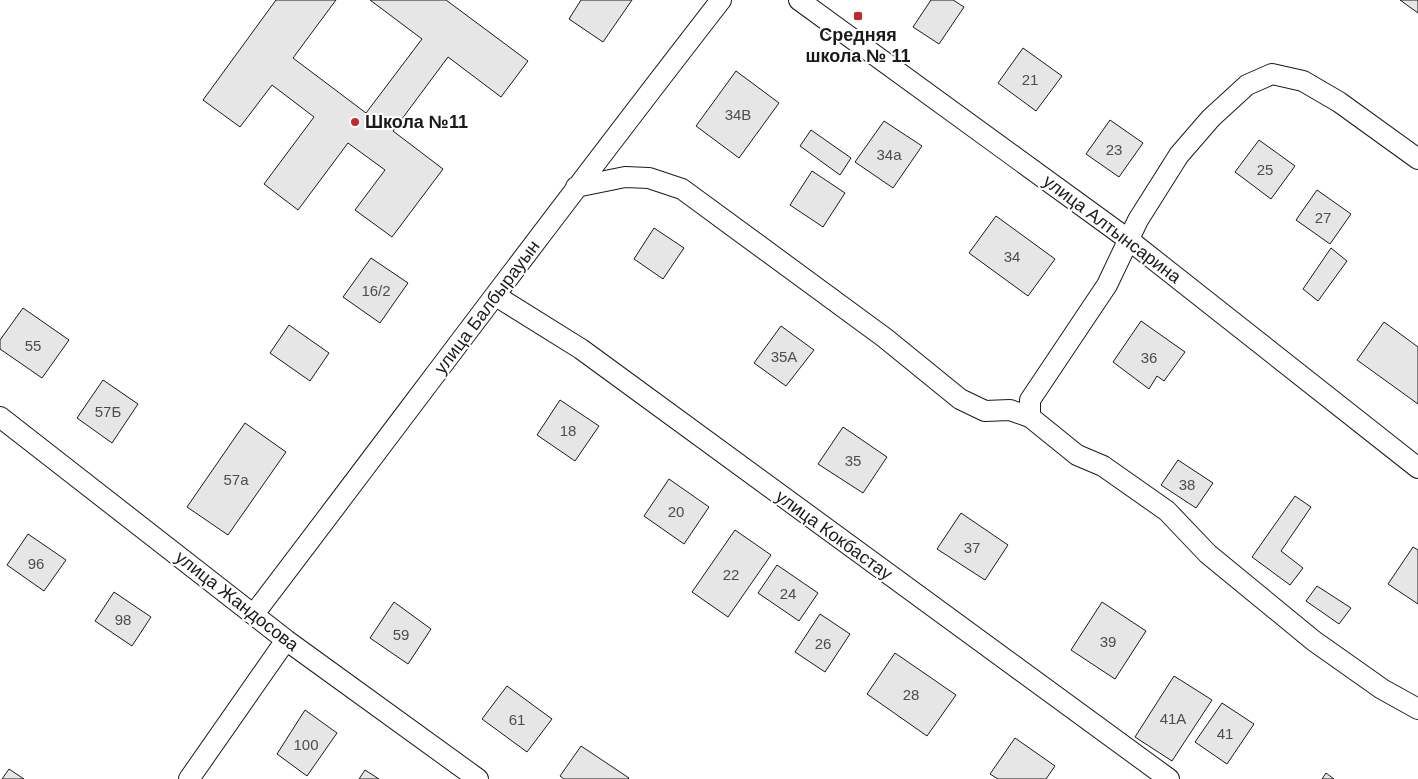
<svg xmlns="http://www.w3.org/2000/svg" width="1418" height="779" font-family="Helvetica,sans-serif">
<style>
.building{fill:#e6e6e6;stroke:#1a1a1a}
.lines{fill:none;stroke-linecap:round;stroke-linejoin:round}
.street-casing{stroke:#1a1a1a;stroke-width:22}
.street{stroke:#fff;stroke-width:20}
.poi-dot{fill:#c62828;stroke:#fff;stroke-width:2}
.labels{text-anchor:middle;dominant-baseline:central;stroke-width:4;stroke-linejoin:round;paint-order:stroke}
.number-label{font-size:15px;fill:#4d4d4d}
.poi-label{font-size:18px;font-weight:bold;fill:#1a1a1a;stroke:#fff}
.street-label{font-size:18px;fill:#1a1a1a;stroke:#fff}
</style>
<rect width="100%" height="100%" fill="#fff"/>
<path class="building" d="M 276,0 L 336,0 L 293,58 L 366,113 L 422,39 L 370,0 L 446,0 L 528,61 L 501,97 L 448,57 L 393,131 L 443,169 L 392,237 L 355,210 L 385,170 L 348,143 L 298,210 L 264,184 L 314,117 L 272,85 L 240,127 L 203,100 Z
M 581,0 L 632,0 L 603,42 L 569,19 Z
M 931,0 L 953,0 L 964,7 L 939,44 L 913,27 Z
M 1400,0 L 1418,0 L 1418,13 Z
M 1023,48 L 1062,76 L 1036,111 L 998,83 Z
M 736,71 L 779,103 L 739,158 L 696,126 Z
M 1110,120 L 1143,143 L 1119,177 L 1086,154 Z
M 884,121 L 922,146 L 893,188 L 855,162 Z
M 811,130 L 851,158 L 840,175 L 800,146 Z
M 1259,140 L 1295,166 L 1271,199 L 1235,172 Z
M 812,171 L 845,193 L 823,227 L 790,205 Z
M 1317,190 L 1351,214 L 1330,244 L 1296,220 Z
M 996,216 L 1055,259 L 1028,296 L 969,253 Z
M 654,228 L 684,248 L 663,279 L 634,259 Z
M 1331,248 L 1347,261 L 1318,301 L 1303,289 Z
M 371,258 L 408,283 L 380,323 L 343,297 Z
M 23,308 L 69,340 L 42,378 L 0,349 L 0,340 Z
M 1141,321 L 1185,352 L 1164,381 L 1157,376 L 1149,389 L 1113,362 Z
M 1384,322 L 1418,347 L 1418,404 L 1357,360 Z
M 289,325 L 329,353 L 310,381 L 270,353 Z
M 781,326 L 814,350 L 786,386 L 754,363 Z
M 103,380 L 138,404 L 112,443 L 77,418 Z
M 560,400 L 599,426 L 575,461 L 537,435 Z
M 245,423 L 286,452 L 228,535 L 187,507 Z
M 843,427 L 887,457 L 863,493 L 818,464 Z
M 1178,460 L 1213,483 L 1196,508 L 1161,485 Z
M 669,479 L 709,507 L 684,544 L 644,516 Z
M 1295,496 L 1311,507 L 1281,551 L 1303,568 L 1290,585 L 1252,557 Z
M 961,513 L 1008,545 L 985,580 L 937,549 Z
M 735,530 L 771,555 L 728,617 L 692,592 Z
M 28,534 L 66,560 L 44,591 L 7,565 Z
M 1413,547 L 1418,550 L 1418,604 L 1388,584 Z
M 777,565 L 818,593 L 799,621 L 758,593 Z
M 1317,586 L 1351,608 L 1339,624 L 1306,601 Z
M 114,592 L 151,617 L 132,646 L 95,621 Z
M 394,602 L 431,629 L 408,664 L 370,638 Z
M 1102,602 L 1146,631 L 1115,679 L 1071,650 Z
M 820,614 L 850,634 L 825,672 L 795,652 Z
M 895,653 L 956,695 L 927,736 L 867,694 Z
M 1174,676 L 1212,700 L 1172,761 L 1135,737 Z
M 507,686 L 552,719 L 527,752 L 482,719 Z
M 1222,703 L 1254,724 L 1227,764 L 1195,742 Z
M 305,710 L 337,733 L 307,776 L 277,754 Z
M 1015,738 L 1055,766 L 1046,779 L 998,779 L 990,774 Z
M 581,746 L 629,778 L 628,779 L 564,779 L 560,776 Z
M 9,769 L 24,779 L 2,779 Z
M 365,770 L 379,779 L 359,779 Z
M 1326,773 L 1334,779 L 1322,779 Z"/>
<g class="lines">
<g class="street-casing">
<path id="street" d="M 799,0 L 1129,240 L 1418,468
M 1418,159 L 1339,102 L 1303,81 L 1272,74 L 1247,85 L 1211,118 L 1179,155 L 1138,220 L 1107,285 L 1030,400 L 1030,417 L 1077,455 L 1103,466 L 1167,511 L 1208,554 L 1314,641 L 1382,689 L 1418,709
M 576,187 L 625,177 L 649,178 L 682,189 L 885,338 L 960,399 L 985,411 L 1010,410 L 1030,417
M 496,296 L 581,349 L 1169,779
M 0,417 L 286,640 L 478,779
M 254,614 C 410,409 563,203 721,0
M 189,779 L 286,640"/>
</g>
<use href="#street" class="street"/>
</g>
<g class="poi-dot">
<rect x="853" y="11" width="10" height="10" rx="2.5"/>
<circle cx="355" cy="122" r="5"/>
</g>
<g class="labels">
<g class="number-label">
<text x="1030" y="79">21</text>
<text x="738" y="114">34В</text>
<text x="1114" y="149">23</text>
<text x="889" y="154">34а</text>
<text x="1265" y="169">25</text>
<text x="1323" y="217">27</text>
<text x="1012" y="256">34</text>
<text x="376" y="290">16/2</text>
<text x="33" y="345">55</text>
<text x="784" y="356">35А</text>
<text x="1149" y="357">36</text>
<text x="108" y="411">57Б</text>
<text x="568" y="430">18</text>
<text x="853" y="460">35</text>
<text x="236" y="479">57а</text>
<text x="1187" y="484">38</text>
<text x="676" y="511">20</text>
<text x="972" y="547">37</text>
<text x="36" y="563">96</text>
<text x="731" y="574">22</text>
<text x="788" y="593">24</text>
<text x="123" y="619">98</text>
<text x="401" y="634">59</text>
<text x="1108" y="641">39</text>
<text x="823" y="643">26</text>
<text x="911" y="694">28</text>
<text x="1173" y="718">41А</text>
<text x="517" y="719">61</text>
<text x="1225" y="733">41</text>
<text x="306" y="744">100</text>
</g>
<g class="poi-label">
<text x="858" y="35">Средняя<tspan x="858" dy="21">школа № 11</tspan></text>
<text x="365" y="122" text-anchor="start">Школа №11</text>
</g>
<g class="street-label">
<text transform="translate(1112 229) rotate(37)">улица Алтынсарина</text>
<text transform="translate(487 307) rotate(-53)">улица Балбырауын</text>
<text transform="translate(834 535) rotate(36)">улица Кокбастау</text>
<text transform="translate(237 601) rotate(38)">улица Жандосова</text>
</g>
</g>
</svg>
